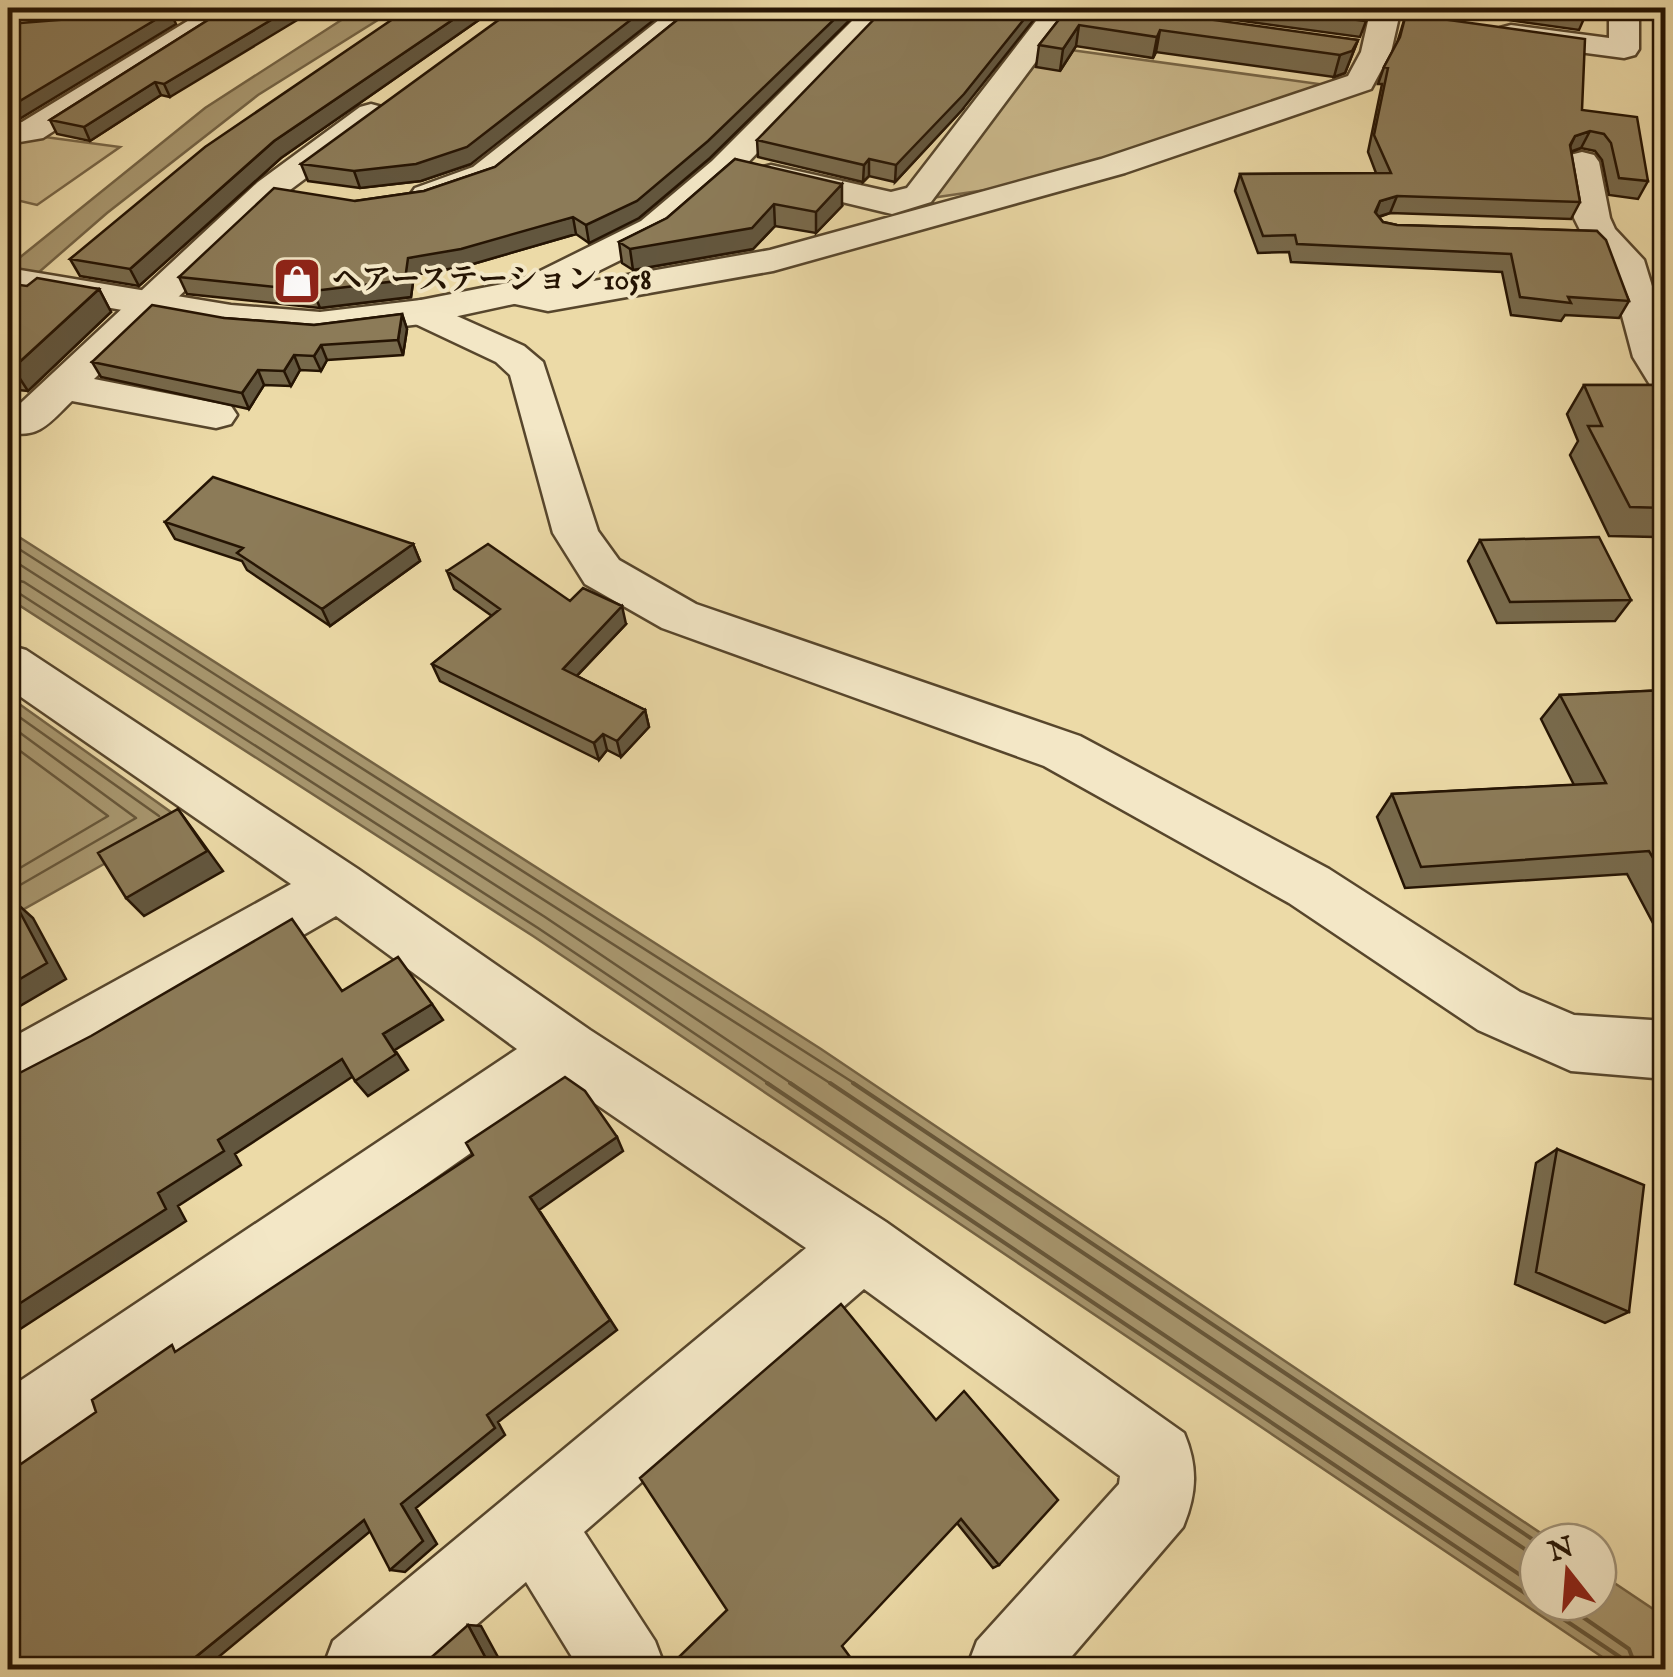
<svg xmlns="http://www.w3.org/2000/svg" width="1673" height="1677" font-family="'IM FELL English','Noto Serif JP',serif">
<style>
.green{fill:#cab88b;stroke:#786647;stroke-width:2.5}
.water{fill:#a8976f;stroke:#746344;stroke-width:2.5}
.lines{fill:none;stroke-linecap:round;stroke-linejoin:round}
.shore-far1{stroke:#665639;stroke-width:2.5}
.shore{stroke:#665639;stroke-width:4}
.minor-casing{stroke:#57462c;stroke-width:5}
.tertiary-casing{stroke:#57462c;stroke-width:5}
.minor{fill:#f3e7c6;fill-rule:evenodd}
.tertiary{fill:#f3e7c6;fill-rule:evenodd}
.wall{fill:#786a4c;stroke:#251403;stroke-width:2.5}
.shaded-wall{fill:#62563e;stroke:#251403;stroke-width:2.5}
.building{fill:#8c7b58;stroke:#251403;stroke-width:2.5}
.labels{text-anchor:middle;dominant-baseline:central;stroke-width:8;stroke-linejoin:round;paint-order:stroke}
.far-poi-label{font-size:30px;font-weight:bold;fill:#251403;stroke:#f3e7c6;text-anchor:start}
</style>
<rect width="100%" height="100%" fill="#ecdaa7"/>
<filter id="stains"><feTurbulence type="fractalNoise" baseFrequency=".002" numOctaves="4"/><feColorMatrix values="0 0 0 0 .2 0 0 0 0 .09 0 0 0 0 .02 0 0 0 .5 -.17"/></filter>
<radialGradient id="worn" r=".72"><stop offset=".6" stop-color="#630" stop-opacity="0"/><stop offset="1" stop-color="#630" stop-opacity=".3"/></radialGradient>
<path class="green" d="M 1049,47 L 1333,86 L 1027,184 L 931,198 Z
M 45,137 L 120,147 L 37,205 L 8,198 L 8,142 Z"/>
<path class="water" d="M 360,8 L 397,8 L 258,95 L 107,213 L 8,299 L 8,267 L 205,108 Z
M 8,530 L 821,1049 L 1554,1542 L 1538,1542 L 1538,1602 L 1598,1602 L 1598,1572 L 1665,1617 L 1665,1669 L 1620,1669 L 533,936 L 8,598 Z
M 8,696 L 182,820 L 8,918 Z"/>
<g class="lines">
<path class="shore-far1" d="M 8,542 L 857,1085
M 8,557 L 833,1085
M 8,578 L 24,582 L 545,917 L 794,1085
M 8,591 L 17,592 L 538,928 L 771,1085
M 8,709 L 159,816
M 8,724 L 136,818 L 8,892
M 8,742 L 108,816 L 8,875"/>
<path class="shore" d="M 767,1083 L 1538,1602
M 790,1083 L 1538,1587
M 830,1083 L 1538,1558
M 853,1083 L 1538,1543
M 1538,1602 L 1620,1657 L 1624,1670
M 1561,1602 L 1629,1649 L 1637,1670"/>
<g class="minor-casing">
<path id="minor" d="M 209,8 L 244,8 L 43,138 L 8,144 L 8,124 L 22,122 Z
M 674,8 L 706,8 L 497,181 L 439,202 L 427,205 L 415,202 L 410,195 L 415,188 L 473,167 Z
M 1046,8 L 1076,8 L 931,202 L 892,214 L 759,182 L 754,175 L 759,168 L 771,165 L 891,192 L 907,188 Z
M 1371,8 L 1401,8 L 1391,52 L 1371,89 L 1125,173 L 773,271 L 548,311 L 501,301 L 495,293 L 501,285 L 514,282 L 548,289 L 770,250 L 1101,159 L 1348,76 L 1361,52 Z
M 1609,8 L 1639,8 L 1639,49 L 1635,55 L 1624,58 L 1511,43 L 1500,40 L 1496,34 L 1500,28 L 1511,25 L 1609,38 Z
M 371,104 L 382,107 L 387,114 L 382,121 L 282,196 L 94,379 L 231,406 L 237,415 L 231,424 L 216,428 L 72,401 C 52,420 39,440 9,432 L 9,414 L 258,182 L 360,107 Z
M 1582,152 L 1594,155 L 1599,162 L 1610,218 L 1615,229 L 1644,260 L 1666,332 L 1666,391 L 1652,388 L 1633,357 L 1608,263 L 1586,242 L 1574,218 L 1565,162 L 1570,155 Z
M 421,300 L 524,346 L 543,362 L 598,531 L 619,560 L 696,604 L 1080,736 L 1329,869 L 1520,992 L 1574,1015 L 1666,1021 L 1666,1079 L 1571,1071 L 1478,1030 L 1289,903 L 1044,766 L 662,628 L 585,584 L 553,533 L 510,375 L 496,362 L 407,320 L 402,312 L 407,304 Z
M 8,645 L 26,650 L 358,869 L 590,1030 L 886,1222 L 1184,1433 C 1198,1466 1197,1493 1183,1527 L 1060,1670 L 966,1670 L 977,1641 L 1119,1484 L 1120,1476 L 864,1289 L 584,1532 L 655,1641 L 666,1670 L 580,1670 L 526,1582 L 424,1670 L 322,1670 L 333,1641 L 806,1248 L 568,1085 L 34,1458 L 8,1469 L 8,1389 L 517,1049 L 336,916 L 30,1093 L 8,1101 L 8,1040 L 291,884 L 8,688 Z"/>
</g>
<g class="tertiary-casing">
<path id="tertiary" d="M 865,8 L 896,8 L 736,175 L 667,237 L 546,297 L 421,324 L 320,336 L 231,329 L 8,290 L 8,268 L 231,305 L 320,312 L 421,300 L 522,280 L 641,221 L 712,161 Z"/>
</g>
<use href="#minor" class="minor"/>
<use href="#tertiary" class="tertiary"/>
</g>
<path class="wall" d="M 8,8 L 71,8 L 8,12 L 8,14 Z
M 227,8 L 170,97 L 161,95 L 90,141 L 57,134 L 50,120 Z
M 409,8 L 496,8 L 281,158 L 139,286 L 80,276 L 70,259 Z
M 692,8 L 862,8 L 710,158 L 639,218 L 589,243 L 576,234 L 466,266 L 414,275 L 411,297 L 320,308 L 187,294 L 179,277 L 355,201 L 424,191 L 495,167 Z
M 1068,8 L 1358,40 L 1345,73 L 1334,77 L 1156,52 L 1153,58 L 1076,46 L 1060,71 L 1036,67 L 1039,45 Z
M 1148,8 L 1371,8 L 1360,37 Z
M 1423,8 L 1586,8 L 1586,14 L 1579,30 Z
M 1406,14 L 1582,110 L 1648,181 L 1638,199 L 1609,195 L 1602,160 L 1595,151 L 1581,148 L 1571,152 L 1580,202 L 1571,219 L 1390,213 L 1379,217 L 1383,222 L 1397,225 L 1597,231 L 1629,301 L 1619,318 L 1565,315 L 1561,321 L 1511,315 L 1502,272 L 1291,262 L 1289,252 L 1258,253 L 1235,191 L 1240,174 L 1376,173 L 1368,152 L 1382,84 L 1378,84 L 1384,67 L 1397,43 Z
M 962,110 L 895,182 L 869,176 L 863,182 L 758,157 L 757,140 Z
M 735,159 L 842,206 L 816,233 L 775,226 L 753,249 L 633,270 L 622,263 L 619,242 L 667,218 Z
M 301,164 L 471,164 L 421,181 L 360,188 L 308,181 Z
M 1666,277 L 1666,325 L 1657,291 Z
M 27,286 L 99,289 L 111,312 L 28,391 L 8,389 L 8,297 Z
M 402,314 L 407,329 L 403,355 L 327,360 L 321,371 L 300,370 L 291,386 L 264,385 L 249,409 L 101,377 L 92,362 L 224,318 L 314,325 Z
M 1584,385 L 1666,385 L 1666,540 L 1656,537 L 1609,536 L 1570,455 L 1578,441 L 1567,414 Z
M 165,522 L 413,544 L 420,561 L 330,626 L 247,570 L 242,561 L 175,539 Z
M 1480,540 L 1631,600 L 1615,621 L 1497,623 L 1468,561 Z
M 447,571 L 570,601 L 626,624 L 577,676 L 645,710 L 649,727 L 621,757 L 607,750 L 599,760 L 440,681 L 432,664 L 492,616 L 454,589 Z
M 1666,690 L 1666,942 L 1663,942 L 1627,874 L 1405,888 L 1377,817 L 1392,794 L 1574,785 L 1541,719 L 1560,695 Z
M 1557,1149 L 1629,1312 L 1605,1323 L 1515,1284 L 1536,1163 Z
M 936,1420 L 999,1565 L 993,1568 L 957,1523 L 687,1670 Z"/>
<path class="shaded-wall" d="M 291,8 L 317,8 L 170,97 L 164,84 Z
M 470,8 L 496,8 L 281,158 L 139,286 L 130,269 L 274,141 Z
M 646,8 L 669,8 L 471,164 L 421,181 L 360,188 L 354,171 Z
M 846,8 L 862,8 L 710,158 L 639,218 L 589,243 L 586,225 Z
M 1033,8 L 1043,8 L 962,110 L 895,182 L 896,165 Z
M 170,11 L 176,24 L 21,118 L 8,121 L 8,106 Z
M 1079,25 L 1076,46 L 1060,71 L 1063,49 Z
M 1160,30 L 1156,52 L 1153,58 L 1157,37 Z
M 1358,40 L 1345,73 L 1334,77 L 1340,55 Z
M 155,82 L 161,95 L 90,141 L 84,127 Z
M 1590,131 L 1581,148 L 1567,153 L 1575,136 Z
M 10,133 L 17,146 L 8,153 L 8,134 Z
M 869,159 L 869,176 L 863,182 L 864,165 Z
M 842,184 L 842,206 L 816,233 L 816,212 Z
M 1397,196 L 1390,213 L 1374,218 L 1380,201 Z
M 774,204 L 775,226 L 753,249 L 633,270 L 630,249 Z
M 573,217 L 576,234 L 466,266 L 414,275 L 411,297 L 320,308 L 313,291 L 408,258 Z
M 99,289 L 111,312 L 28,391 L 13,368 Z
M 402,314 L 407,329 L 403,355 L 398,340 Z
M 321,345 L 327,360 L 321,371 L 314,356 Z
M 294,355 L 300,370 L 291,386 L 284,371 Z
M 258,370 L 264,385 L 249,409 L 242,393 Z
M 413,544 L 420,561 L 330,626 L 322,609 Z
M 622,606 L 626,624 L 567,686 L 563,669 Z
M 645,710 L 649,727 L 621,757 L 617,741 Z
M 603,734 L 607,750 L 599,760 L 594,743 Z
M 178,809 L 223,871 L 144,916 L 126,898 Z
M 14,901 L 33,918 L 66,979 L 8,1013 L 8,986 Z
M 432,1004 L 443,1020 L 395,1050 L 408,1070 L 368,1096 L 355,1081 L 383,1034 Z
M 342,1059 L 355,1075 L 235,1154 L 241,1165 L 178,1206 L 186,1221 L 8,1337 L 8,1311 L 218,1140 Z
M 617,1137 L 623,1151 L 539,1210 L 617,1330 L 498,1422 L 505,1435 L 416,1508 L 437,1544 L 405,1572 L 390,1570 L 401,1504 L 487,1415 L 530,1197 Z
M 364,1520 L 379,1524 L 210,1664 L 213,1670 L 189,1670 L 187,1664 Z
M 468,1625 L 481,1626 L 505,1670 L 492,1670 Z"/>
<path class="building" d="M 227,8 L 291,8 L 164,84 L 155,82 L 84,127 L 50,120 Z
M 409,8 L 470,8 L 274,141 L 130,269 L 70,259 L 205,147 Z
M 515,8 L 646,8 L 467,147 L 416,164 L 354,171 L 301,164 Z
M 692,8 L 846,8 L 708,141 L 637,201 L 586,225 L 573,217 L 461,249 L 408,258 L 405,280 L 313,291 L 179,277 L 274,188 L 355,201 L 424,191 L 495,167 Z
M 885,8 L 1033,8 L 964,94 L 896,165 L 869,159 L 864,165 L 757,140 Z
M 1068,8 L 1128,8 L 1358,40 L 1352,51 L 1340,55 L 1160,30 L 1157,37 L 1079,25 L 1063,49 L 1039,45 Z
M 1269,8 L 1370,8 L 1366,21 Z
M 1542,8 L 1586,8 L 1586,14 Z
M 170,11 L 13,105 L 8,106 L 8,24 Z
M 1406,14 L 1585,39 L 1582,110 L 1637,117 L 1648,181 L 1619,178 L 1611,143 L 1604,134 L 1590,131 L 1575,136 L 1570,145 L 1580,202 L 1397,196 L 1380,201 L 1375,212 L 1383,222 L 1397,225 L 1597,231 L 1606,240 L 1629,301 L 1568,297 L 1571,303 L 1520,297 L 1511,254 L 1297,244 L 1295,235 L 1263,236 L 1240,174 L 1391,173 L 1374,135 L 1388,68 L 1384,67 L 1400,37 Z
M 735,159 L 842,184 L 816,212 L 774,204 L 752,228 L 630,249 L 619,242 L 667,218 Z
M 37,278 L 99,289 L 13,368 L 8,367 L 8,297 L 20,285 L 27,286 Z
M 152,305 L 224,318 L 314,325 L 402,314 L 398,340 L 321,345 L 314,356 L 294,355 L 284,371 L 258,370 L 242,393 L 92,362 Z
M 1584,385 L 1666,385 L 1666,508 L 1630,507 L 1588,426 L 1602,426 Z
M 213,477 L 413,544 L 322,609 L 237,553 L 243,548 L 165,522 Z
M 1599,537 L 1631,600 L 1510,602 L 1480,540 Z
M 488,544 L 570,601 L 583,588 L 622,606 L 563,669 L 645,710 L 617,741 L 603,734 L 594,743 L 432,664 L 500,609 L 447,571 Z
M 1666,690 L 1666,880 L 1649,851 L 1421,867 L 1392,794 L 1606,783 L 1560,695 Z
M 178,809 L 207,851 L 126,898 L 98,853 Z
M 14,901 L 47,963 L 8,986 L 8,905 Z
M 292,919 L 342,991 L 398,957 L 432,1004 L 383,1034 L 396,1054 L 355,1081 L 342,1059 L 218,1140 L 224,1151 L 158,1193 L 166,1209 L 8,1311 L 8,1079 L 91,1036 Z
M 565,1077 L 585,1091 L 617,1137 L 530,1197 L 610,1320 L 487,1415 L 495,1428 L 401,1504 L 423,1541 L 390,1570 L 364,1520 L 187,1664 L 189,1670 L 8,1670 L 8,1473 L 96,1412 L 92,1400 L 172,1345 L 175,1352 L 473,1155 L 466,1143 Z
M 1557,1149 L 1644,1185 L 1629,1312 L 1536,1272 Z
M 841,1304 L 936,1420 L 964,1391 L 1058,1500 L 999,1565 L 961,1519 L 842,1646 L 850,1657 L 839,1670 L 687,1670 L 679,1657 L 727,1610 L 640,1478 Z
M 468,1625 L 492,1670 L 417,1670 Z"/>
<defs>
<g id="shop-square" transform="scale(2.5)"><rect x="-9" y="-9" width="18" height="18" rx="4" fill="#8f2418" stroke="#f3e7c6"/><path d="M-5-2.5h2.3a2.7 3.5 0 0 1 5.4 0H5L5.5 6h-11ZM-1.5-2.5h3a1.5 2.3 0 0 0-3 0Z" fill="#fff"/></g>
</defs>
<g fill-rule="evenodd">
<use href="#shop-square" x="297" y="281"/>
</g>
<g class="labels">
<g class="far-poi-label">
<text x="332" y="281">ヘアーステーション 1058</text>
</g>
</g>
<rect width="1673" height="1677" fill="none" stroke="#ecdaa7" stroke-width="40"/>
<rect x="10" y="10" width="1653" height="1657" fill="none" stroke="#251403" stroke-width="5"/>
<rect x="20" y="20" width="1633" height="1637" fill="none" stroke="#251403" stroke-width="2.5"/>
<g transform="translate(1568 1572) rotate(343)"><circle r="48" fill="#f3e7c6" stroke="#a19378" stroke-width="2.5"/>
<path d="M0-8L18 38L0 25L-18 38Z" fill="#8f2418"/>
<text y="-15" font-size="28" font-weight="bold" text-anchor="middle" fill="#251403">N</text>
</g>
<rect width="100%" height="100%" filter="url(#stains)"/>
<rect width="100%" height="100%" fill="url(#worn)"/>
</svg>
